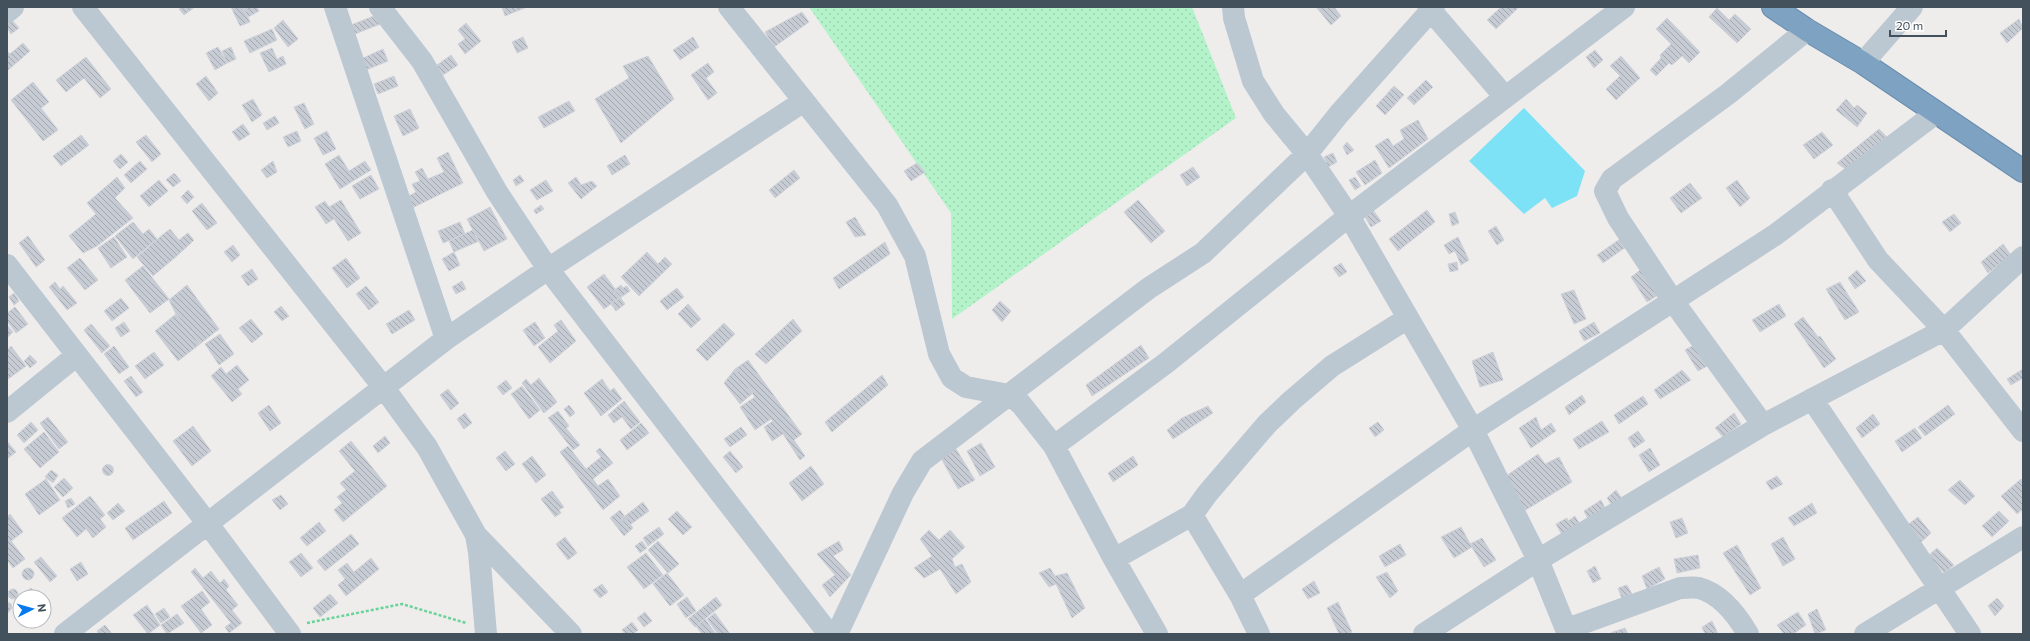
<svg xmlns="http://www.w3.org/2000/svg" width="2030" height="641" font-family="Commissioner,sans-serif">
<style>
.park{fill:url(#park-dots)}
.water{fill:#7de2f5}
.building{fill:url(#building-back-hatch);stroke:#cfd3d9}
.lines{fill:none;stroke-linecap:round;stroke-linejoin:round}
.highway-casing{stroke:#698dad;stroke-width:24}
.path{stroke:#69d499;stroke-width:2.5;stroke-dasharray:3 2;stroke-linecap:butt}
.minor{stroke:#bbc8d1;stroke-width:22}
.highway{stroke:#7ea2c1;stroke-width:22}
</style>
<defs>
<pattern id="park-dots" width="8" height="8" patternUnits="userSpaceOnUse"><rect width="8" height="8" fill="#b4f3c9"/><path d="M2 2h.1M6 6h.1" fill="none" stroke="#9cd2af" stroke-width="1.8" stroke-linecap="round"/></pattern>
<pattern id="building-back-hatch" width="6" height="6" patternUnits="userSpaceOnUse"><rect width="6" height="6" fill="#c7cbd3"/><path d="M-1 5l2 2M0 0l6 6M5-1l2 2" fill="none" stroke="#a3a7ae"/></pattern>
</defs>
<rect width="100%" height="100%" fill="#efecec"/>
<path class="park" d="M 809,7 L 1192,7 L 1236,118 L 952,319 L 951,213 Z"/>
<path class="water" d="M 1524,108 L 1585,171 L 1577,196 L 1552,208 L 1545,198 L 1524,214 L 1469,161 Z"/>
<path class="building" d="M 181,7 L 195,7 L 184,15 L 179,9 Z
M 231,7 L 243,7 L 250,22 L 240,26 Z
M 242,7 L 257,7 L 259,11 L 248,17 Z
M 502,7 L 527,7 L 505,16 Z
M 1316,7 L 1334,7 L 1341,16 L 1331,25 Z
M 1501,7 L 1519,7 L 1496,29 L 1487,20 Z
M 1717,8 L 1729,20 L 1735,14 L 1751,29 L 1737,43 L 1709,17 Z
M 802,12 L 809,22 L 774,47 L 765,32 Z
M 379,14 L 383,23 L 355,34 L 351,25 Z
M 1667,18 L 1700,52 L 1689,63 L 1682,56 L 1672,65 L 1669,63 L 1656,76 L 1650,70 L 1661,58 L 1660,55 L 1671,44 L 1656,29 Z
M 11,19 L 19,28 L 11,34 L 7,28 L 7,22 Z
M 2019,19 L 2023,28 L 2007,43 L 2000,33 Z
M 283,20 L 298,39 L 288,47 L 274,28 Z
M 466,23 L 481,41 L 465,54 L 458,44 L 465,39 L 458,30 Z
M 272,29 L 277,40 L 250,53 L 244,41 Z
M 523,37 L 528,48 L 517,53 L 512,42 Z
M 693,37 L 699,47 L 680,60 L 673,50 Z
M 23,43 L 30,51 L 7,71 L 7,51 L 10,54 Z
M 218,47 L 227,63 L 215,70 L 206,53 Z
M 231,47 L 236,59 L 227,63 L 222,51 Z
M 272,48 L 277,59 L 283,56 L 286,64 L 269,72 L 260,53 Z
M 383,49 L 388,61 L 366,70 L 361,59 Z
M 1595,50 L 1603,60 L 1594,68 L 1586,57 Z
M 451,55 L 458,65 L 443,75 L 437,65 Z
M 648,56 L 674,99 L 621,143 L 595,99 L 629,78 L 623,66 Z
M 1621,56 L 1640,78 L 1616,100 L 1606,89 L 1620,76 L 1610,66 Z
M 86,57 L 111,89 L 100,98 L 84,78 L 66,92 L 56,80 Z
M 708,63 L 714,72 L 706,78 L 717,93 L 708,100 L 691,75 Z
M 206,76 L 218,93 L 209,101 L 196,84 Z
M 394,76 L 398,86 L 378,94 L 374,84 Z
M 1426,80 L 1433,87 L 1414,105 L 1407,98 Z
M 33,82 L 49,102 L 41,108 L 58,130 L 43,141 L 11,100 Z
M 1394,86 L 1404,95 L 1385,115 L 1376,106 Z
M 253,99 L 262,115 L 252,122 L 242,105 Z
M 1846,99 L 1854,108 L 1857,105 L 1867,113 L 1857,127 L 1836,110 Z
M 569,101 L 575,111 L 544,128 L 538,117 Z
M 304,103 L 314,124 L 305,129 L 294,107 Z
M 410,109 L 419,128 L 403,136 L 394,116 Z
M 275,116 L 279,123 L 267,130 L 263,123 Z
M 1418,120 L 1428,139 L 1389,168 L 1375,146 L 1388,138 L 1393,146 L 1404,139 L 1400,130 Z
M 243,124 L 250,134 L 239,141 L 232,132 Z
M 1879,129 L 1887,137 L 1845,169 L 1837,163 Z
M 297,131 L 301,141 L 288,147 L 283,137 Z
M 327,131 L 336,149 L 323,155 L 314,138 Z
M 1822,132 L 1833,145 L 1814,159 L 1803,145 Z
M 81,135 L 89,145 L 61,166 L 53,156 Z
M 146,135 L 161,154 L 152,162 L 136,142 Z
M 1347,142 L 1354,150 L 1347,155 L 1343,147 Z
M 448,152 L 463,183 L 412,208 L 407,197 L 416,192 L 412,184 L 420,181 L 415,172 L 422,168 L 428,179 L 444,172 L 437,158 Z
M 1333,153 L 1337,162 L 1328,167 L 1324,157 Z
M 121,154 L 128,162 L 120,169 L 113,161 Z
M 339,155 L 349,171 L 365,161 L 371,170 L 340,189 L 325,164 Z
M 625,155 L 630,164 L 612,175 L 607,166 Z
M 1375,160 L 1382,173 L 1365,185 L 1356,172 Z
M 140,161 L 147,169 L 131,183 L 124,175 Z
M 273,161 L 277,172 L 267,178 L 261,170 Z
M 917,163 L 925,172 L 911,181 L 904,171 Z
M 1193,167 L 1200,177 L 1187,186 L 1180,175 Z
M 794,170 L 800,178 L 775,198 L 769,190 Z
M 174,173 L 181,181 L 173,187 L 166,180 Z
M 371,175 L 379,189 L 360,199 L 352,186 Z
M 520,175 L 524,181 L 516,186 L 513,180 Z
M 117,177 L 125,188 L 115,198 L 133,218 L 97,246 L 83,253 L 69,236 L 96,214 L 87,203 Z
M 576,177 L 581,185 L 592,181 L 597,186 L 581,199 L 568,183 Z
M 1355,177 L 1361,186 L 1355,190 L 1349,180 Z
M 159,180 L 168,191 L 149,207 L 140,196 Z
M 546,180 L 553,191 L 537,200 L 530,190 Z
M 1737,180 L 1750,198 L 1740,207 L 1726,188 Z
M 1690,183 L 1702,198 L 1681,213 L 1670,198 Z
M 188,190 L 194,197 L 187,204 L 181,197 Z
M 341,200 L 361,233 L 348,241 L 334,219 L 326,224 L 315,207 L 325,201 L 329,207 Z
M 1138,200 L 1165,231 L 1151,243 L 1124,212 Z
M 202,203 L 217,223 L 207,230 L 192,211 Z
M 541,205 L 544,209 L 536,214 L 534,210 Z
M 490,207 L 507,239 L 484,251 L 467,219 Z
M 1373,210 L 1381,221 L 1371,227 L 1365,217 Z
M 1427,210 L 1435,222 L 1398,251 L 1389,239 Z
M 1455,212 L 1459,223 L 1452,226 L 1449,214 Z
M 1954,214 L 1961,223 L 1950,232 L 1942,222 Z
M 855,217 L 866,235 L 855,237 L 846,222 Z
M 133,222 L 143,234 L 149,229 L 157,239 L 133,259 L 115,236 Z
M 460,222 L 465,234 L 443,243 L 438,231 Z
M 1496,226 L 1504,240 L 1497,245 L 1488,231 Z
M 170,229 L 179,240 L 188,233 L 194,240 L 178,255 L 161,236 Z
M 473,230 L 479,241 L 454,252 L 449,241 Z
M 28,236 L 45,260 L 36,267 L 19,243 Z
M 161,236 L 178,255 L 153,276 L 137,257 Z
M 114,237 L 127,257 L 111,268 L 98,248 Z
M 1458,237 L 1469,260 L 1461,265 L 1455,251 L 1449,254 L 1444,245 Z
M 1620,239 L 1626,247 L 1603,263 L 1597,255 Z
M 885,242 L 890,254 L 839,289 L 833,278 Z
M 2003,244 L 2011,255 L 1988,273 L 1981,262 Z
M 233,245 L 240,255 L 232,262 L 224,252 Z
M 454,252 L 460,265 L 449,271 L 442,259 Z
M 647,252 L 658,264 L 665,257 L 672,264 L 639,296 L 621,277 Z
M 80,258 L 98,280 L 85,290 L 67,268 Z
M 346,258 L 360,278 L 347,288 L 332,268 Z
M 1457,262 L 1458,270 L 1450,272 L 1448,264 Z
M 1341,263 L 1347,272 L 1339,277 L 1333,268 Z
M 143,266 L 169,299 L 150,313 L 125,280 Z
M 1643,268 L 1658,295 L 1647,302 L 1631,277 Z
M 252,269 L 258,279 L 248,286 L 241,276 Z
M 1857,270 L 1866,281 L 1855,289 L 1848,278 Z
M 604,274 L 621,297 L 604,309 L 587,287 Z
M 462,281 L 466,289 L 456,294 L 452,287 Z
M 55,282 L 60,289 L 63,286 L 77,303 L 67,310 L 49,287 Z
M 1840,282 L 1859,312 L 1845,320 L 1826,289 Z
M 187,285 L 219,329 L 200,344 L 176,314 L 169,300 Z
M 621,285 L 623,288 L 627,286 L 630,291 L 620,298 L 614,290 Z
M 366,286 L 379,302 L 369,310 L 356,294 Z
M 677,288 L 684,297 L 667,310 L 660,301 Z
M 1574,290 L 1586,319 L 1574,324 L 1561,294 Z
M 14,293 L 19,301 L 14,305 L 9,297 Z
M 620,297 L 625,304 L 616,311 L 611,304 Z
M 121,298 L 129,308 L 112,321 L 104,311 Z
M 1000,301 L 1011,311 L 1002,322 L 992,310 Z
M 688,304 L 701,319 L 691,328 L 678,314 Z
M 1779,304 L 1786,316 L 1760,332 L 1752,320 Z
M 281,306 L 289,316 L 282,321 L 274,312 Z
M 15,307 L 28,324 L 16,333 L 7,321 L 7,313 Z
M 409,310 L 415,320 L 392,334 L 386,324 Z
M 176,314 L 200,344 L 178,361 L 155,331 Z
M 1803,317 L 1818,337 L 1820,336 L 1836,359 L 1824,368 L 1794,324 Z
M 251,319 L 263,334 L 252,343 L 239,328 Z
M 793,319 L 802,331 L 766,364 L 755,354 Z
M 561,320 L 576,341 L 550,363 L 538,347 L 558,331 L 554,325 Z
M 124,322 L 130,331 L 121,337 L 115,328 Z
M 535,322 L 545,338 L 534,346 L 523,330 Z
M 1594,322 L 1600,333 L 1584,341 L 1579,331 Z
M 724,323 L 735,334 L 707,361 L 696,350 Z
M 91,324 L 110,346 L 102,353 L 84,330 Z
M 7,325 L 13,332 L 8,337 L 7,336 Z
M 220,334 L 234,354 L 219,365 L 205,344 Z
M 1696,344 L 1709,365 L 1698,371 L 1685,350 Z
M 1141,345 L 1149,358 L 1092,396 L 1086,385 Z
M 11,346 L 26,366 L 8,379 L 7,350 Z
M 114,346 L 129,367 L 119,374 L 104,354 Z
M 154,352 L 164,365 L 145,379 L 135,366 Z
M 1493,352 L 1503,380 L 1480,387 L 1472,361 Z
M 30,355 L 37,362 L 30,368 L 24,361 Z
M 748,360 L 802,434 L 794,440 L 805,456 L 800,460 L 783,434 L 772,441 L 764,427 L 773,421 L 771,419 L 755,430 L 740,407 L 755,397 L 735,369 Z
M 237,365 L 249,380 L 238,389 L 242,394 L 232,402 L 211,376 L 221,367 L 226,374 Z
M 735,369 L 753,393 L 740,404 L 724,383 Z
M 2023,369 L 2023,378 L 2011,385 L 2007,379 Z
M 1682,370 L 1691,380 L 1660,399 L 1654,390 Z
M 882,375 L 888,385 L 832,432 L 825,422 Z
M 131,376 L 143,392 L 136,397 L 124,381 Z
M 539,378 L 557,402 L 544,413 L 522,383 L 526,379 L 531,385 Z
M 602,379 L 610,391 L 614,388 L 622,399 L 601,416 L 584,393 Z
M 506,380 L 512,388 L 503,395 L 497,387 Z
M 522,386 L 540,410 L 529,419 L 511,394 Z
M 448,389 L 459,403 L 451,410 L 440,395 Z
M 1582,395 L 1586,402 L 1569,415 L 1565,407 Z
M 1643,396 L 1648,404 L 1619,424 L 1614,415 Z
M 624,401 L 640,422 L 631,429 L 622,417 L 614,423 L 608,415 Z
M 269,405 L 281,423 L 270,431 L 258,413 Z
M 569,405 L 575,413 L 570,417 L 564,409 Z
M 1948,405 L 1955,414 L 1925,436 L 1918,427 Z
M 1208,406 L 1213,413 L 1173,439 L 1167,430 L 1182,418 Z
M 558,411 L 569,426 L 566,428 L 580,445 L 573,450 L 548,418 Z
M 465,413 L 472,423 L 464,429 L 457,419 Z
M 1734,413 L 1741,424 L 1723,437 L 1715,428 Z
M 1873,414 L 1880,424 L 1862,438 L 1856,428 Z
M 48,417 L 68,442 L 59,449 L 40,423 Z
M 1536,417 L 1541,430 L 1551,423 L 1556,431 L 1531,448 L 1519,428 Z
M 1602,421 L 1609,432 L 1579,449 L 1573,439 Z
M 31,422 L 38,430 L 24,443 L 17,435 Z
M 1378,422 L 1384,430 L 1375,437 L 1369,428 Z
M 641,423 L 649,433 L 627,450 L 620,440 Z
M 193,426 L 211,451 L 192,466 L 173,441 Z
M 741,427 L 747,435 L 730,447 L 724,439 Z
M 1915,428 L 1922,438 L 1902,452 L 1895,441 Z
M 1638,431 L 1645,441 L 1634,448 L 1628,438 Z
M 44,432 L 59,452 L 40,468 L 24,449 Z
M 385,436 L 390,443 L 378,453 L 373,446 Z
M 7,441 L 16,452 L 7,459 Z
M 351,441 L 387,486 L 343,522 L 334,510 L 342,503 L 337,497 L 346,490 L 340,483 L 355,471 L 339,451 Z
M 981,443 L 995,467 L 980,476 L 967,451 Z
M 568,446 L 586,469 L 601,457 L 596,451 L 600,448 L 613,463 L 593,479 L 598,486 L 608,479 L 620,496 L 603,510 L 560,452 Z
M 1650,448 L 1660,465 L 1649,472 L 1639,455 Z
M 956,449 L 975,480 L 958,489 L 941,458 Z
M 505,451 L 515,464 L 506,471 L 496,458 Z
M 730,451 L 743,467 L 736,473 L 723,457 Z
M 1538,454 L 1545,464 L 1559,457 L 1572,482 L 1524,511 L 1506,476 Z
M 532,456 L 546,475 L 536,483 L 522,464 Z
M 1133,456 L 1138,465 L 1113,482 L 1108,473 Z
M102.5 470a5.5 5.5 0 1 1 11 0a5.5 5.5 0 1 1-11 0Z
M 811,466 L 824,484 L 802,501 L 789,483 Z
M 51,470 L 58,475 L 53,483 L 45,477 Z
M 1777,476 L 1783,484 L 1771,490 L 1766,482 Z
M 64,478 L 73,488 L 63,497 L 54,487 Z
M 46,479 L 60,500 L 39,515 L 25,494 Z
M 2021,479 L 2023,482 L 2023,509 L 2017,514 L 2001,496 Z
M 1960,480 L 1975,496 L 1965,505 L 1948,490 Z
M 1616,490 L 1623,500 L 1613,507 L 1607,498 Z
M 552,491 L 564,507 L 559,510 L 561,513 L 555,517 L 541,499 Z
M 281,495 L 288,504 L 280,510 L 272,500 Z
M 90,496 L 105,515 L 100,519 L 106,527 L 93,538 L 86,529 L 77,537 L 62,518 Z
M 71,498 L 75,504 L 68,508 L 65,501 Z
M 1601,500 L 1605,508 L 1588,519 L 1584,511 Z
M 164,501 L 172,513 L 133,540 L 125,528 Z
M 643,502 L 649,511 L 627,527 L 621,519 Z
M 118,503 L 125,511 L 113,520 L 107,513 Z
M 1812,503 L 1817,513 L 1794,526 L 1788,518 Z
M 620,510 L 633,528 L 624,536 L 610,518 Z
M 677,511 L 692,527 L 683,535 L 668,519 Z
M 1999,511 L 2009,521 L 1992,537 L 1982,526 Z
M 10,514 L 23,532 L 11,541 L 25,559 L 13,568 L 7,560 L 7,517 Z
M 1575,516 L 1581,526 L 1563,537 L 1556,524 L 1567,518 L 1568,521 Z
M 1918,517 L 1931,533 L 1919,544 L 1906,526 Z
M 1682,518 L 1688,533 L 1676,538 L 1670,522 Z
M 319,522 L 326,531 L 307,546 L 300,538 Z
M 659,527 L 664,534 L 648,546 L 643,538 Z
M 1461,527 L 1472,547 L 1454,558 L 1441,537 Z
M 929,530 L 939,540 L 950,530 L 965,547 L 952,559 L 955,567 L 962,564 L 971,582 L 956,594 L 940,569 L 924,578 L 914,568 L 932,556 L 920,539 Z
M 351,534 L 359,544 L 325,571 L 317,561 Z
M 565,537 L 577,553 L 568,560 L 556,544 Z
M 1783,537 L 1795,559 L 1783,566 L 1771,544 Z
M 1482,538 L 1496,560 L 1484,567 L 1470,544 Z
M 642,541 L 647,548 L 640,553 L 635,546 Z
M 658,541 L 679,564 L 668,573 L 648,550 Z
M 839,541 L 843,550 L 833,556 L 851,575 L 830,597 L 822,585 L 835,575 L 817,554 Z
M 1400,544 L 1406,555 L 1385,567 L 1379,556 Z
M 1737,545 L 1761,588 L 1750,595 L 1723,553 Z
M 1937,548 L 1954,565 L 1944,573 L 1928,556 Z
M 301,553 L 313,568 L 301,577 L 289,562 Z
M 646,553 L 663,575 L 644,589 L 627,567 Z
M 1698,555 L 1700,568 L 1677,573 L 1674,559 Z
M 41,557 L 57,576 L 50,582 L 34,562 Z
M 371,558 L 379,569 L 346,596 L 338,585 L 345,579 L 338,570 L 347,563 L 354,572 Z
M 81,562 L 88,574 L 77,581 L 70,569 Z
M 1595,566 L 1601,579 L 1593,583 L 1587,571 Z
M 1659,567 L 1665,579 L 1647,589 L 1642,576 Z
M22 574a6 6 0 1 1 12 0a6 6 0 1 1-12 0Z
M 195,568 L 203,578 L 211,571 L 220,583 L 224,579 L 229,586 L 226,590 L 238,605 L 232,610 L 242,623 L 229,633 L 225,627 L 231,623 L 191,572 Z
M 1050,568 L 1055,576 L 1067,573 L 1085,608 L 1072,618 L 1056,584 L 1049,587 L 1039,573 Z
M 1387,572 L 1398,591 L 1390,598 L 1376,577 Z
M 667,573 L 684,595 L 670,606 L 653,584 Z
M 1314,581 L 1320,593 L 1308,599 L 1302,589 Z
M 602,584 L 608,592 L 600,598 L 593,590 Z
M 1627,585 L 1632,594 L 1622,599 L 1618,588 Z
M 31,588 L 36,594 L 32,597 L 20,597 L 19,608 L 14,602 Z
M8 594a5 5 0 1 1 10 0a5 5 0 1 1-10 0Z
M 202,591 L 210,602 L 201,609 L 212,625 L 201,633 L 181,606 Z
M 330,594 L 338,603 L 320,617 L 313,608 Z
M 687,597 L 696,611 L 686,618 L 677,604 Z
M 716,597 L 722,605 L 695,627 L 688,619 Z
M 1997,598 L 2004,606 L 1995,616 L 1988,606 Z
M 7,602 L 11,604 L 12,608 L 7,614 Z
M 1338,602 L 1352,632 L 1347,634 L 1339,634 L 1327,608 Z
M 147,605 L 160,625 L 148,634 L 133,615 Z
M 164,608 L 170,617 L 161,623 L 155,614 Z
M 1817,609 L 1826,630 L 1815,634 L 1808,614 Z
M 645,612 L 652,621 L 644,627 L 637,618 Z
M 1798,612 L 1806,625 L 1793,634 L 1784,634 L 1777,625 Z
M 715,613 L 730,634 L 718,634 L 707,619 Z
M 177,614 L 184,623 L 167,634 L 161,625 Z
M 705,619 L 716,634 L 702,634 L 696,626 Z
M 1712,621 L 1718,634 L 1705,634 L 1702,627 Z
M 632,622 L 638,630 L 633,634 L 625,634 L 622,630 Z
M 105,625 L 112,634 L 99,634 L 97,631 Z
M 1625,628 L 1628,634 L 1609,634 L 1613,632 Z"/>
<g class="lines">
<g class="highway-casing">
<path id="highway" d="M 1773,7 L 1807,30 L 1863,63 L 2023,171"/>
</g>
<path class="path" d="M 307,623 L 402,604 L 466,623"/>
<path class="minor" d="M 83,7 L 384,388 L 427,447 L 476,535 L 479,552 L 486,634
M 335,7 L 446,339
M 380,7 L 422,61 L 497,192 L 548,269 L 829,634
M 729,7 L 887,205 L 915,256 L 939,354 L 952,378 L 966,387 L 1009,395 L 1021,404 L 1054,446 L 1114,559 L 1157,634
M 1233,7 L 1234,18 L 1253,81 L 1274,114 L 1307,154 L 1349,216 L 1473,430 L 1538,560 L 1568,634
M 1428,7 L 1505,97
M 7,12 L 13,7
M 1863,63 L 1912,7
M 1832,190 L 1878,260 L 1944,330 L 2023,431
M 7,265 L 208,524 L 290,634
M 1812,399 L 1970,634
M 7,412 L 77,355
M 1763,425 L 1673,301 L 1618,218 L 1605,191 L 1612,179 L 1728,94 L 1807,30
M 1054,446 L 1166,363 L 1349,216 L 1624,7
M 1192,515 L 1240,595 L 1259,634
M 476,535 L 571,634
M 1114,559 L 1192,515 L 1207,494 L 1267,424 L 1291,401 L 1332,366 L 1408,318
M 1240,595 L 1473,430 L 1775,235 L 1936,113
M 1567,629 L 1680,588 C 1686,588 1693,587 1699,588 C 1721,594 1737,615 1748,634
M 65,634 L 446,339 L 548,269 L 804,101
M 837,634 L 903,493 L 922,461 L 1149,288 L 1203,253 L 1307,154 L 1339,114 L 1434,7
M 1424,634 L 1538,560 L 1763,425 L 1944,330 L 2023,257
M 1865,634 L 2023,537"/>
<use href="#highway" class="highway"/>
</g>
<rect width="2030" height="641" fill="none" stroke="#43515c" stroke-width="16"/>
<g transform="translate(32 609) rotate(84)"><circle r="19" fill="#ffffff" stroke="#b4b9be"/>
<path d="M0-3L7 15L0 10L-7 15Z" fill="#0679ef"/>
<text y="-6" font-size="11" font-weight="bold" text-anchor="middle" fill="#43515c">N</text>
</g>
<path d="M1890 30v6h56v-6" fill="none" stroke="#43515c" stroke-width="2"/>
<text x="1896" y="30" font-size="12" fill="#43515c" stroke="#ffffff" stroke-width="3" paint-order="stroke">20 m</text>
</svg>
